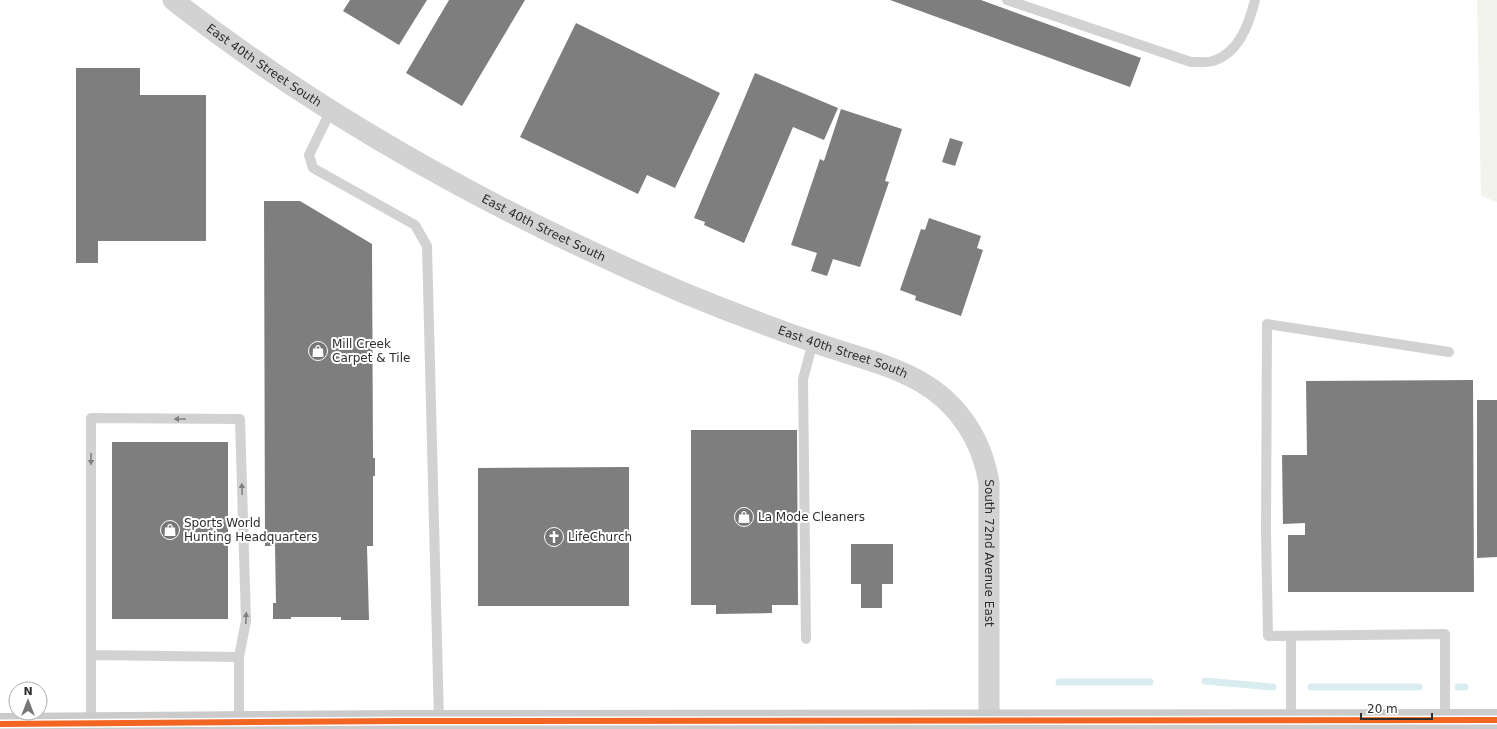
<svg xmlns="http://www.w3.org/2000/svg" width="1497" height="729" font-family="'DejaVu Sans',sans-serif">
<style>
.green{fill:#f2f3ec}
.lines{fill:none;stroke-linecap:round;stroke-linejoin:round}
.stream{stroke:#d9ecf0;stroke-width:7}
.building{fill:#7e7e7e}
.lane{stroke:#d2d2d2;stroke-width:10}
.street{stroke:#d2d2d2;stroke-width:21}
.secondary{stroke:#cbcbcb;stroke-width:22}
.bus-1-casing{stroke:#fff;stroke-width:9}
.bus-1{stroke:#f26522;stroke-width:6}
.oneway{fill:#808080}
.labels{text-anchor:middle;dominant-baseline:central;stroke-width:4;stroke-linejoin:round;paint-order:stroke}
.street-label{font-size:12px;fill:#2d2d2d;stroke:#fff}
.poi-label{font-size:12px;fill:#2d2d2d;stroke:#fff;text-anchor:start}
</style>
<rect width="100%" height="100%" fill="#fff"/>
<path class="green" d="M 1477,0 L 1497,0 L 1497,202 L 1481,196 Z"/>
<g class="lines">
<path class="stream" d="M 1205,681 L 1273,687
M 1059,682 L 1150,682
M 1311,687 L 1419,687
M 1458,687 L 1465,687"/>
</g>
<path class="building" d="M 350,0 L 427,0 L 399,45 L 343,11 Z
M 449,0 L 525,0 L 462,106 L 406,73 Z
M 890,0 L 981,0 L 1141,58 L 1130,87 Z
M 576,23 L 720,93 L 675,188 L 647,175 L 638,194 L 520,137 Z
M 76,68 L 140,68 L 140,95 L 206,95 L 206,241 L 98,241 L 98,263 L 76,263 Z
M 755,73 L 838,108 L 824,140 L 793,127 L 744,243 L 704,225 L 705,222 L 694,218 Z
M 841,109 L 902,129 L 885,181 L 889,182 L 860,267 L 833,259 L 827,276 L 811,271 L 817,253 L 791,245 L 820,159 L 824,161 Z
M 950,138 L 963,142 L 955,166 L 942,162 Z
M 264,201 L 300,201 L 372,244 L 373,458 L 375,458 L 375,476 L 373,476 L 373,546 L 367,546 L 369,620 L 341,620 L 341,617 L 291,617 L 291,619 L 273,619 L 273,603 L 276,603 L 275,546 L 265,546 Z
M 929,218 L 981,236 L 977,248 L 983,250 L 961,316 L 915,300 L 916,296 L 900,290 L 921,229 L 925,230 Z
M 1473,380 L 1474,592 L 1288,592 L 1288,535 L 1305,535 L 1305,523 L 1283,524 L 1282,455 L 1307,455 L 1306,381 Z
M 1477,400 L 1497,400 L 1497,557 L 1477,558 Z
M 691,430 L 797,430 L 798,605 L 772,605 L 772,613 L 716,614 L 716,605 L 691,605 Z
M 112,442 L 228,442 L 228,619 L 112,619 Z
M 629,467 L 629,606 L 478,606 L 478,468 Z
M 851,544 L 893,544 L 893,584 L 882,584 L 882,608 L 861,608 L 861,584 L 851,584 Z"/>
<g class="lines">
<path class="lane" d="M 1007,0 L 1191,62 C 1198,62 1206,63 1213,61 C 1239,53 1249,24 1255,0
M 331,110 L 309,155 L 313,168 L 415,225 L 427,246 L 439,721
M 806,639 L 803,379 L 813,342
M 91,655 L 91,418 L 240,419 L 246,621 L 239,657
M 1291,720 L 1291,636
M 1445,720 L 1445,634 L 1268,636 L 1266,533 L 1267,324 L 1449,352
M 91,723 L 91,655 L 239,657 L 239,723"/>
<path class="street" id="s1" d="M 173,0 C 328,121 503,216 684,293 C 730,312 778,330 825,346 C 857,357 892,365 921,382 C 959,404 982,440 989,483 L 989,721"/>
<path class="secondary" d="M 0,724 L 404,721 L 1497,720"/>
<g class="bus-1-casing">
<path id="bus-1" d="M 0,724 L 404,721 L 1497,720"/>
</g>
<use href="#bus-1" class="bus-1"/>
</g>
<defs><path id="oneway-solid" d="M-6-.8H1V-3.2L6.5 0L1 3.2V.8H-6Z"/></defs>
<g class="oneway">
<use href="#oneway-solid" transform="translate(180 419) rotate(-180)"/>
<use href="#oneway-solid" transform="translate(91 459) rotate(90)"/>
<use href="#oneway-solid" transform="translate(242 489) rotate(-92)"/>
<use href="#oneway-solid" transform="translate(246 618) rotate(-88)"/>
</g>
<defs>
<g id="shop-disc" transform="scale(1)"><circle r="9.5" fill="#767676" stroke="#fff"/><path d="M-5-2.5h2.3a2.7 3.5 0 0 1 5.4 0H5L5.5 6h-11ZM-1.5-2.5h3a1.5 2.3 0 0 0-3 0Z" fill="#fff"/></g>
<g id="church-disc" transform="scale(1)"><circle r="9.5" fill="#767676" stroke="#fff"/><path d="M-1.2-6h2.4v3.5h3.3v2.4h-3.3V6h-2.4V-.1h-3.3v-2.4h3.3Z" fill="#fff"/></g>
</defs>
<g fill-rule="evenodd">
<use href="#shop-disc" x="318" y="351"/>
<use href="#shop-disc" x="744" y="517"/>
<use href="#shop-disc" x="170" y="530"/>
<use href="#church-disc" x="554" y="537"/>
</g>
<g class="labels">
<g class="street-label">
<text stroke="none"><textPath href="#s1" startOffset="112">East 40th Street South</textPath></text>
<text stroke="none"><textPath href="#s1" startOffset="436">East 40th Street South</textPath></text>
<text stroke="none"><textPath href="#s1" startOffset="760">East 40th Street South</textPath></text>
<text stroke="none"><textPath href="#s1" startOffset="1040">South 72nd Avenue East</textPath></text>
</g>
<g class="poi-label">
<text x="332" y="344">Mill Creek<tspan x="332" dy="14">Carpet &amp; Tile</tspan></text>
<text x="758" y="517">La Mode Cleaners</text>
<text x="184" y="523">Sports World<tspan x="184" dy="14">Hunting Headquarters</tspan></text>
<text x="568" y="537">LifeChurch</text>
</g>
</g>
<g transform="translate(28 701)"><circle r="19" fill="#ffffff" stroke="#ababab"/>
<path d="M0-3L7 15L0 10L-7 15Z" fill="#767676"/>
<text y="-6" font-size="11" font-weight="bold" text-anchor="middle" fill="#2d2d2d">N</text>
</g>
<path d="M1361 713v6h71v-6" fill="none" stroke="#2d2d2d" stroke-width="2"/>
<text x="1367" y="713" font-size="12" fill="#2d2d2d" stroke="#ffffff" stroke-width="3" paint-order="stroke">20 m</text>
</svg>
